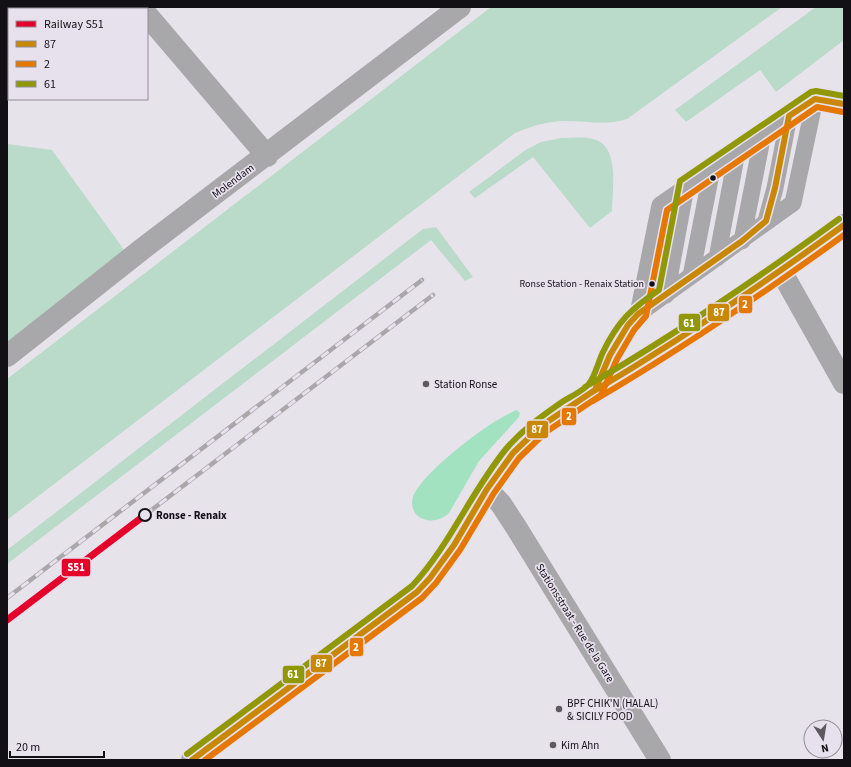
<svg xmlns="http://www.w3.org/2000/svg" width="851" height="767" font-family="'Source Sans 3',sans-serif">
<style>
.green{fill:#badbca}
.water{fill:#a2e2c1}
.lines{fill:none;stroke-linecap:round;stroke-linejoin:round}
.service{stroke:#a8a7a9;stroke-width:17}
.minor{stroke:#a8a7a9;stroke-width:22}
.tertiary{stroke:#a8a7a9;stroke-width:22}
.rail-casing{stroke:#aaa7ab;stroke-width:4.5}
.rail{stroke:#e7e0ed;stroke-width:3;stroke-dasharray:9;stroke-linecap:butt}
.bus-1-casing{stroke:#e7e0ed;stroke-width:9}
.bus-2-casing{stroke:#e7e0ed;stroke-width:9}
.bus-3-casing{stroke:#e7e0ed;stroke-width:9}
.bus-1{stroke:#c98804;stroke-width:6}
.bus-2{stroke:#e47801;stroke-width:6}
.bus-3{stroke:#919806;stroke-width:6}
.rail-1-casing{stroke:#e7e0ed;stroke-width:10}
.rail-1{stroke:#e4002b;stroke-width:7}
.bus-dot{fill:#121014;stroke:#e7e0ed;stroke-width:1.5}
.poi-dot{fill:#5d5a5f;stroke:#e7e0ed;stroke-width:1.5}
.stop-dot{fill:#e7e0ed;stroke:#121014;stroke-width:2}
.labels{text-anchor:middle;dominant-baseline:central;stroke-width:3.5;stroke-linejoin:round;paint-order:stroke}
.bus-label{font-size:10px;fill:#121014;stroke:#e7e0ed;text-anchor:end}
.street-label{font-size:11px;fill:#121014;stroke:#e7e0ed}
.poi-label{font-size:11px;fill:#121014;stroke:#e7e0ed;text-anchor:start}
.stop-label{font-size:11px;font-weight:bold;fill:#121014;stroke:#e7e0ed;text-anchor:start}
.line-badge{stroke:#e7e0ed;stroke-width:1.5}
.badge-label{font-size:11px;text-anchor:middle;font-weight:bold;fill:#fff}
</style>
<rect width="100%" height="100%" fill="#e7e3ea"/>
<path class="green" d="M 491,7 L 782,7 L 627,119 C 607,126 587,121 566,121 C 547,121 532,126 515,133 L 7,520 L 7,379 Z
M 816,7 L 844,7 L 844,40 L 776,92 L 760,70 L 686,122 L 675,110 Z
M 562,138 C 573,138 586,136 596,140 C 620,148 612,193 612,211 L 590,228 L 533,157 L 475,198 L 469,192 L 524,151 L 541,142 Z
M 7,144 L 52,150 L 127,254 L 7,345 Z
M 436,227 L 473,277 L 465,281 L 431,240 L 7,564 L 7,550 L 423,229 Z"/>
<path class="water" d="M 517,410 L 520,413 L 519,417 L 479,461 L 449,513 C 433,528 407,519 413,497 C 421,473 493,418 517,410 Z"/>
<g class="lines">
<path class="service" d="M 766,221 L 775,188 L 789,116
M 742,241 L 763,134
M 717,258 L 737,152
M 691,276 L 712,169
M 666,295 L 686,187
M 638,314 L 660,205 L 815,99 L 844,104
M 595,390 C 607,363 618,336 638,314 L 793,203 L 815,99"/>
<path class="minor" d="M 147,15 L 267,156
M 781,271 L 844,383
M 7,356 L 141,250 L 460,7
M 487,489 L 501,504 L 516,527 L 660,760"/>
<path class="tertiary" d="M 192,760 L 417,592 L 430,578 L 454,545 L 487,489 L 513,453 L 541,426 L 595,390 L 652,357 L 781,271 L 844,225"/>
<g class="rail-casing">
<path id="rail" d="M 145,515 L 433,295
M 7,598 L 422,280"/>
</g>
<use href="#rail" class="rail"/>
<g class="bus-1-casing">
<path id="bus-1" d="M 589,394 C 677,342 762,285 844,225
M 192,760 L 417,592 L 430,578 L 454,545 L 487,489 L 513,453 L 541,426 L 595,390 L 610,355 L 628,325 L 638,314 L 742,241 L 766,221 L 775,188 L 789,116 L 815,99 L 844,104"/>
</g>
<g class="bus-2-casing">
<path id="bus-2" d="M 593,401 C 680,350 763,294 844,235
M 205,760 L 422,598 L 436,583 L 460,550 L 494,493 L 519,458 L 546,432 L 601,395 L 617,359 L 634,330 L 646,316 L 667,210 L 817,107 L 843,112"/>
</g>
<g class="bus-3-casing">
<path id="bus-3" d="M 585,387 C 673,336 757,279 839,219
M 187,754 L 412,586 C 450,545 471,492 506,449 C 522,430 542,416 562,402 C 570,397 581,392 588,385 C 595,378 598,362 603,352 C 618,321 631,309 659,290 L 680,181 L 811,92 L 816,91 L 844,96"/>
</g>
<use href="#bus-1" class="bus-1"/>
<use href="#bus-2" class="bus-2"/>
<use href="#bus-3" class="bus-3"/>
<g class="rail-1-casing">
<path id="rail-1" d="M 7,620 L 145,515"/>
</g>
<use href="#rail-1" class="rail-1"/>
</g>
<g class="bus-dot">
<circle cx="713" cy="178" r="3.5"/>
<circle cx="652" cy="284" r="3.5"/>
</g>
<g class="poi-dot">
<circle cx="426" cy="384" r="4"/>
<circle cx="559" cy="709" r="4"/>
<circle cx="553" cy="745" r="4"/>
</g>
<circle class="stop-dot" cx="145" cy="515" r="6"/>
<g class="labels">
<g class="bus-label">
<text x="644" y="284">Ronse Station - Renaix Station</text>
</g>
<g class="street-label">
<text transform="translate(233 181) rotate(-37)">Molendam</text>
<text transform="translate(575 623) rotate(58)">Stationsstraat - Rue de la Gare</text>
</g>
<g class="poi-label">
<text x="434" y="384">Station Ronse</text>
<text x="567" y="703">BPF CHIK'N (HALAL)<tspan x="567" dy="13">&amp; SICILY FOOD</tspan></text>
<text x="561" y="745">Kim Ahn</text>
</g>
<g class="stop-label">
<text x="156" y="515">Ronse - Renaix</text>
</g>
</g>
<g class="line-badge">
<rect x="738" y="295" width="15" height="19" rx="4" fill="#e47801"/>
<rect x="707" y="303" width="23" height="19" rx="4" fill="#c98804"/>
<rect x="678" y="313" width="23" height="19" rx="4" fill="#919806"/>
<rect x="561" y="407" width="16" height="19" rx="4" fill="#e47801"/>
<rect x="526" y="420" width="23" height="19" rx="4" fill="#c98804"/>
<rect x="61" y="558" width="30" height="19" rx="4" fill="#e4002b"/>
<rect x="349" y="637" width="15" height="20" rx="4" fill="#e47801"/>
<rect x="310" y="654" width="23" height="19" rx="4" fill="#c98804"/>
<rect x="282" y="665" width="23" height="19" rx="4" fill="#919806"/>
</g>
<g class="badge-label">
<text x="745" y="308">2</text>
<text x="719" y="316">87</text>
<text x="689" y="327">61</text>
<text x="569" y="420">2</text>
<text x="537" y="433">87</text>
<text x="76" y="571">S51</text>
<text x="356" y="651">2</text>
<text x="321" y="667">87</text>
<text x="293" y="678">61</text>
</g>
<rect width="851" height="767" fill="none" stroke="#121014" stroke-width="16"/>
<rect x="8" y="8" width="140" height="92" fill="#e7e0ed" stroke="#928d96"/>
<rect x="16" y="21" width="20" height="6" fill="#e4002b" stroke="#928d96"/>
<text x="44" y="28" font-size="12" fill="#121014">Railway S51</text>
<rect x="16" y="41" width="20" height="6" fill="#c98804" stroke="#928d96"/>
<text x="44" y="48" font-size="12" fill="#121014">87</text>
<rect x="16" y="61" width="20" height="6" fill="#e47801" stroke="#928d96"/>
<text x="44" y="68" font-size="12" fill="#121014">2</text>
<rect x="16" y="81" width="20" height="6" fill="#919806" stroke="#928d96"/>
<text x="44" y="88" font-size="12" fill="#121014">61</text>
<g transform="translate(823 739) rotate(168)"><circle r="19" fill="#e7e0ed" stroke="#928d96"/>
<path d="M0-3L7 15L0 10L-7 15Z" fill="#5d5a5f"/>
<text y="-6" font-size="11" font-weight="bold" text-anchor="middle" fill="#121014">N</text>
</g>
<path d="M10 751v6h94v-6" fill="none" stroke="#121014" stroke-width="2"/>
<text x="16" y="751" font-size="12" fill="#121014" stroke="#e7e0ed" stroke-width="3" paint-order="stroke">20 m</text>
</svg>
